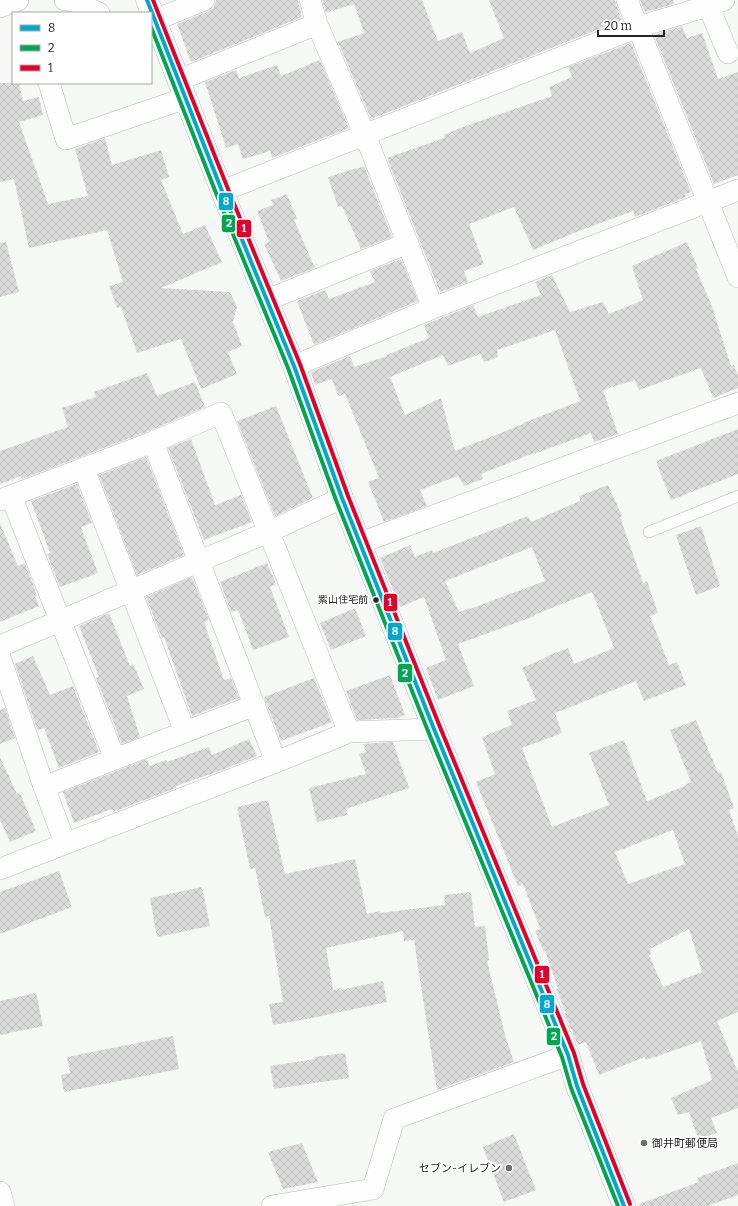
<svg xmlns="http://www.w3.org/2000/svg" width="738" height="1206" font-family="Bitter,'Noto Sans JP',serif">
<style>
.building{fill:url(#building-cross-hatch);fill-rule:evenodd}
.lines{fill:none;stroke-linecap:round;stroke-linejoin:round}
.service-casing{stroke:#b8bab8;stroke-width:12}
.minor-casing{stroke:#b8bab8;stroke-width:22}
.secondary-casing{stroke:#b8bab8;stroke-width:23}
.service{stroke:#fefefe;stroke-width:11}
.minor{stroke:#fefefe;stroke-width:21}
.secondary{stroke:#fefefe;stroke-width:22}
.bus-1-casing{stroke:#fff;stroke-width:7}
.bus-2-casing{stroke:#fff;stroke-width:7}
.bus-3-casing{stroke:#fff;stroke-width:7}
.bus-1{stroke:#00a9ce;stroke-width:4}
.bus-2{stroke:#00a651;stroke-width:4}
.bus-3{stroke:#e4002b;stroke-width:4}
.bus-dot{fill:#242624;stroke:#fff;stroke-width:1.5}
.poi-dot{fill:#6e706d;stroke:#fff;stroke-width:1.5}
.labels{text-anchor:middle;dominant-baseline:central;stroke-width:4;stroke-linejoin:round;paint-order:stroke}
.bus-label{font-size:10px;fill:#242624;stroke:#fff;text-anchor:end}
.poi-label{font-size:11px;fill:#242624;stroke:#fff;text-anchor:start}
.line-badge{stroke:#fff;stroke-width:1.5}
.badge-label{font-size:11px;text-anchor:middle;font-weight:bold;fill:#fff}
</style>
<defs>
<pattern id="building-cross-hatch" width="8" height="8" patternUnits="userSpaceOnUse"><rect width="8" height="8" fill="#dadbda"/><path d="M0 0l8 8M0 8l8-8" fill="none" stroke="#bbbcbb"/></pattern>
</defs>
<rect width="100%" height="100%" fill="#f6f8f5"/>
<path class="building" d="M 216,0 L 298,0 L 302,17 L 191,62 L 177,24 L 209,11 L 214,7 Z
M 322,0 L 422,0 L 438,41 L 462,32 L 470,53 L 504,38 L 489,0 L 615,0 L 616,4 L 622,20 L 371,119 L 338,42 L 364,33 L 354,4 L 326,13 Z
M 640,0 L 673,0 L 674,4 L 645,12 Z
M 682,26 L 687,38 L 702,33 L 718,79 L 738,72 L 738,175 L 714,184 L 654,35 Z
M 631,43 L 691,192 L 685,194 L 686,197 L 635,217 L 633,211 L 579,231 L 533,250 L 514,207 L 469,224 L 484,264 L 464,271 L 468,282 L 440,292 L 387,158 L 444,138 L 444,135 L 460,128 L 552,96 L 549,87 L 572,77 L 568,67 Z
M 320,60 L 349,128 L 272,158 L 270,151 L 243,159 L 238,144 L 226,148 L 205,82 L 236,70 L 239,78 L 277,65 L 281,76 Z
M 0,83 L 19,83 L 23,101 L 39,97 L 43,115 L 19,122 L 48,204 L 88,196 L 75,149 L 105,138 L 112,165 L 161,150 L 169,177 L 161,180 L 183,234 L 205,225 L 222,262 L 161,288 L 230,292 L 237,307 L 233,322 L 242,346 L 228,352 L 237,374 L 201,389 L 181,339 L 137,353 L 121,307 L 117,308 L 109,286 L 123,282 L 107,230 L 29,248 L 14,179 L 0,182 Z
M 364,166 L 392,237 L 361,249 L 342,206 L 338,207 L 328,177 L 357,168 L 357,169 Z
M 287,194 L 297,219 L 294,220 L 315,268 L 281,281 L 264,244 L 269,242 L 257,211 L 273,205 L 271,200 Z
M 6,242 L 19,292 L 0,297 L 0,243 Z
M 687,242 L 698,268 L 696,269 L 715,313 L 714,313 L 731,366 L 734,365 L 738,376 L 738,388 L 713,398 L 701,368 L 639,390 L 635,380 L 603,390 L 618,434 L 594,442 L 591,433 L 534,454 L 534,453 L 481,474 L 483,479 L 464,486 L 458,476 L 420,490 L 427,506 L 384,522 L 368,482 L 379,478 L 345,394 L 338,396 L 332,379 L 315,385 L 311,372 L 350,356 L 354,367 L 387,356 L 386,355 L 429,338 L 424,325 L 473,305 L 478,317 L 541,295 L 535,282 L 552,275 L 570,312 L 603,302 L 609,314 L 643,300 L 632,266 ZM 555,330 L 580,401 L 523,423 L 523,424 L 455,451 L 441,398 L 405,415 L 390,377 L 443,355 L 448,366 L 480,354 L 484,362 L 498,357 L 497,350 Z
M 401,259 L 418,301 L 314,345 L 297,301 L 325,290 L 329,299 L 375,282 L 370,271 Z
M 147,373 L 157,396 L 195,382 L 205,407 L 149,431 L 22,479 L 21,476 L 0,484 L 0,451 L 68,427 L 62,408 L 96,397 L 94,392 Z
M 276,406 L 313,498 L 275,516 L 237,421 Z
M 738,429 L 738,474 L 671,500 L 656,461 Z
M 191,439 L 215,505 L 241,495 L 252,522 L 204,540 L 168,448 Z
M 146,457 L 184,555 L 137,575 L 99,475 Z
M 77,484 L 92,523 L 81,527 L 98,573 L 60,587 L 47,554 L 50,553 L 31,501 Z
M 608,485 L 622,516 L 620,517 L 643,583 L 647,581 L 658,613 L 650,616 L 669,665 L 677,662 L 686,685 L 644,701 L 636,681 L 555,713 L 562,733 L 522,748 L 552,827 L 609,805 L 589,753 L 624,740 L 647,801 L 685,786 L 685,785 L 691,782 L 670,730 L 696,720 L 718,773 L 721,772 L 734,808 L 729,810 L 738,836 L 738,1012 L 717,1021 L 738,1072 L 738,1108 L 711,1118 L 717,1133 L 698,1139 L 689,1112 L 678,1115 L 671,1098 L 712,1080 L 701,1041 L 646,1060 L 645,1057 L 599,1075 L 586,1042 L 578,1045 L 564,1013 L 566,1013 L 556,989 L 558,988 L 545,951 L 544,952 L 535,931 L 540,929 L 523,884 L 518,886 L 476,782 L 495,774 L 482,737 L 512,725 L 507,711 L 536,700 L 522,668 L 547,657 L 547,656 L 568,648 L 574,664 L 614,648 L 592,592 L 534,615 L 535,616 L 458,644 L 474,686 L 438,700 L 426,668 L 446,660 L 424,597 L 400,607 L 380,558 L 410,545 L 415,557 L 432,550 L 433,553 L 528,516 L 531,522 L 580,501 L 579,496 ZM 532,547 L 545,581 L 470,609 L 470,608 L 459,612 L 445,581 ZM 673,830 L 685,864 L 628,884 L 615,852 ZM 689,929 L 702,972 L 663,987 L 649,955 L 651,954 L 650,949 Z
M 0,523 L 18,566 L 25,563 L 37,595 L 35,596 L 39,606 L 0,622 Z
M 701,526 L 720,586 L 696,595 L 676,535 Z
M 267,563 L 276,584 L 270,587 L 289,637 L 253,650 L 238,610 L 231,612 L 220,582 Z
M 192,577 L 209,620 L 204,622 L 224,680 L 231,678 L 239,698 L 192,716 L 164,637 L 162,638 L 146,597 Z
M 355,608 L 366,636 L 331,650 L 320,623 Z
M 109,613 L 130,666 L 133,664 L 144,689 L 127,696 L 140,737 L 122,744 L 96,678 L 99,677 L 79,626 Z
M 33,656 L 50,695 L 73,686 L 99,752 L 59,768 L 44,728 L 39,730 L 38,729 L 37,729 L 15,664 Z
M 390,675 L 405,715 L 396,718 L 357,720 L 346,691 Z
M 314,678 L 332,722 L 281,741 L 264,697 Z
M 5,708 L 15,738 L 0,744 L 0,710 Z
M 249,739 L 257,756 L 222,770 L 176,786 L 176,788 L 113,812 L 112,809 L 74,823 L 63,792 L 147,759 L 149,766 L 166,760 L 167,762 L 209,747 L 212,755 Z
M 393,742 L 409,788 L 346,809 L 348,815 L 317,822 L 309,788 L 366,774 L 359,754 L 366,752 L 363,744 Z
M 0,757 L 17,794 L 20,793 L 36,831 L 10,842 L 0,820 Z
M 268,800 L 285,874 L 355,859 L 367,914 L 380,911 L 380,913 L 445,905 L 444,895 L 471,892 L 475,927 L 485,926 L 489,960 L 487,961 L 505,1035 L 514,1062 L 437,1090 L 414,940 L 404,941 L 403,931 L 326,948 L 333,990 L 340,988 L 340,990 L 383,981 L 387,1002 L 312,1018 L 273,1025 L 269,1004 L 283,1002 L 269,916 L 265,917 L 255,868 L 250,869 L 237,807 Z
M 59,871 L 72,907 L 0,934 L 0,892 Z
M 202,887 L 210,926 L 157,937 L 150,898 Z
M 36,993 L 43,1026 L 0,1035 L 0,1001 Z
M 173,1036 L 179,1069 L 64,1092 L 61,1075 L 70,1073 L 67,1057 Z
M 345,1053 L 349,1078 L 274,1089 L 270,1066 L 315,1059 L 314,1057 Z
M 514,1134 L 536,1190 L 504,1202 L 483,1147 Z
M 302,1143 L 318,1182 L 283,1189 L 268,1152 Z
M 738,1163 L 738,1195 L 707,1206 L 640,1206 L 639,1204 L 699,1182 L 697,1178 Z"/>
<g class="lines">
<g class="service-casing">
<path id="service" d="M 649,532 L 738,496"/>
</g>
<g class="minor-casing">
<path id="minor" d="M 65,0 L 70,0 L 99,13
M 310,0 L 317,24 L 365,135 L 433,308
M 627,0 L 738,277
M 706,0 L 728,53
M 0,7 L 18,0
M 155,20 L 204,0
M 179,80 L 317,24
M 49,83 L 66,139 L 186,98
M 222,191 L 638,27 L 708,6 L 724,0
M 267,300 L 408,243
M 294,366 L 433,308 L 738,190
M 153,442 L 276,762
M 84,469 L 185,732
M 11,496 L 115,759
M 0,500 L 153,442 L 221,413 L 349,732
M 360,543 L 738,403
M 0,646 L 60,621 L 268,532 L 342,498
M 0,657 L 44,787
M 65,843 L 44,787 L 115,759 L 255,705
M 0,869 L 276,762 L 349,732 L 434,729
M 0,1192 L 4,1206
M 272,1206 L 373,1189 L 394,1119 L 568,1055"/>
</g>
<g class="secondary-casing">
<path id="secondary" d="M 147,0 L 222,191 L 294,366 L 342,498 L 360,543 L 434,729 L 568,1055 L 577,1086 L 624,1206"/>
</g>
<use href="#service" class="service"/>
<use href="#minor" class="minor"/>
<use href="#secondary" class="secondary"/>
<g class="bus-1-casing">
<path id="bus-1" d="M 147,0 L 222,191 L 294,366 L 342,498 L 434,729 L 568,1055 L 577,1086 L 624,1206"/>
</g>
<g class="bus-2-casing">
<path id="bus-2" d="M 151,27 L 216,193 L 288,368 L 336,500 L 428,731 L 562,1057 L 571,1088 L 618,1206"/>
</g>
<g class="bus-3-casing">
<path id="bus-3" d="M 153,0 L 228,189 L 300,364 L 348,496 L 440,727 L 574,1053 L 583,1084 L 630,1204"/>
</g>
<use href="#bus-1" class="bus-1"/>
<use href="#bus-2" class="bus-2"/>
<use href="#bus-3" class="bus-3"/>
</g>
<circle class="bus-dot" cx="376" cy="600" r="3.5"/>
<g class="poi-dot">
<circle cx="644" cy="1143" r="4"/>
<circle cx="509" cy="1168" r="4"/>
</g>
<g class="labels">
<g class="bus-label">
<text x="368" y="600">紫山住宅前</text>
</g>
<g class="poi-label">
<text x="652" y="1143">御井町郵便局</text>
<text x="501" y="1168" text-anchor="end">セブン-イレブン</text>
</g>
</g>
<g class="line-badge">
<rect x="218" y="192" width="16" height="19" rx="4" fill="#00a9ce"/>
<rect x="221" y="214" width="15" height="19" rx="4" fill="#00a651"/>
<rect x="236" y="219" width="16" height="19" rx="4" fill="#e4002b"/>
<rect x="383" y="593" width="15" height="19" rx="4" fill="#e4002b"/>
<rect x="387" y="622" width="16" height="19" rx="4" fill="#00a9ce"/>
<rect x="397" y="663" width="16" height="20" rx="4" fill="#00a651"/>
<rect x="534" y="965" width="16" height="19" rx="4" fill="#e4002b"/>
<rect x="539" y="994" width="16" height="20" rx="4" fill="#00a9ce"/>
<rect x="546" y="1027" width="15" height="19" rx="4" fill="#00a651"/>
</g>
<g class="badge-label">
<text x="226" y="205">8</text>
<text x="229" y="227">2</text>
<text x="244" y="232">1</text>
<text x="390" y="606">1</text>
<text x="395" y="635">8</text>
<text x="405" y="677">2</text>
<text x="542" y="978">1</text>
<text x="547" y="1008">8</text>
<text x="554" y="1040">2</text>
</g>
<rect x="12" y="12" width="140" height="72" fill="#ffffff" stroke="#a7a8a7"/>
<rect x="20" y="25" width="20" height="6" fill="#00a9ce" stroke="#a7a8a7"/>
<text x="48" y="32" font-size="12" fill="#242624">8</text>
<rect x="20" y="45" width="20" height="6" fill="#00a651" stroke="#a7a8a7"/>
<text x="48" y="52" font-size="12" fill="#242624">2</text>
<rect x="20" y="65" width="20" height="6" fill="#e4002b" stroke="#a7a8a7"/>
<text x="48" y="72" font-size="12" fill="#242624">1</text>
<path d="M598 30v6h66v-6" fill="none" stroke="#242624" stroke-width="2"/>
<text x="604" y="30" font-size="12" fill="#242624" stroke="#ffffff" stroke-width="3" paint-order="stroke">20 m</text>
</svg>
